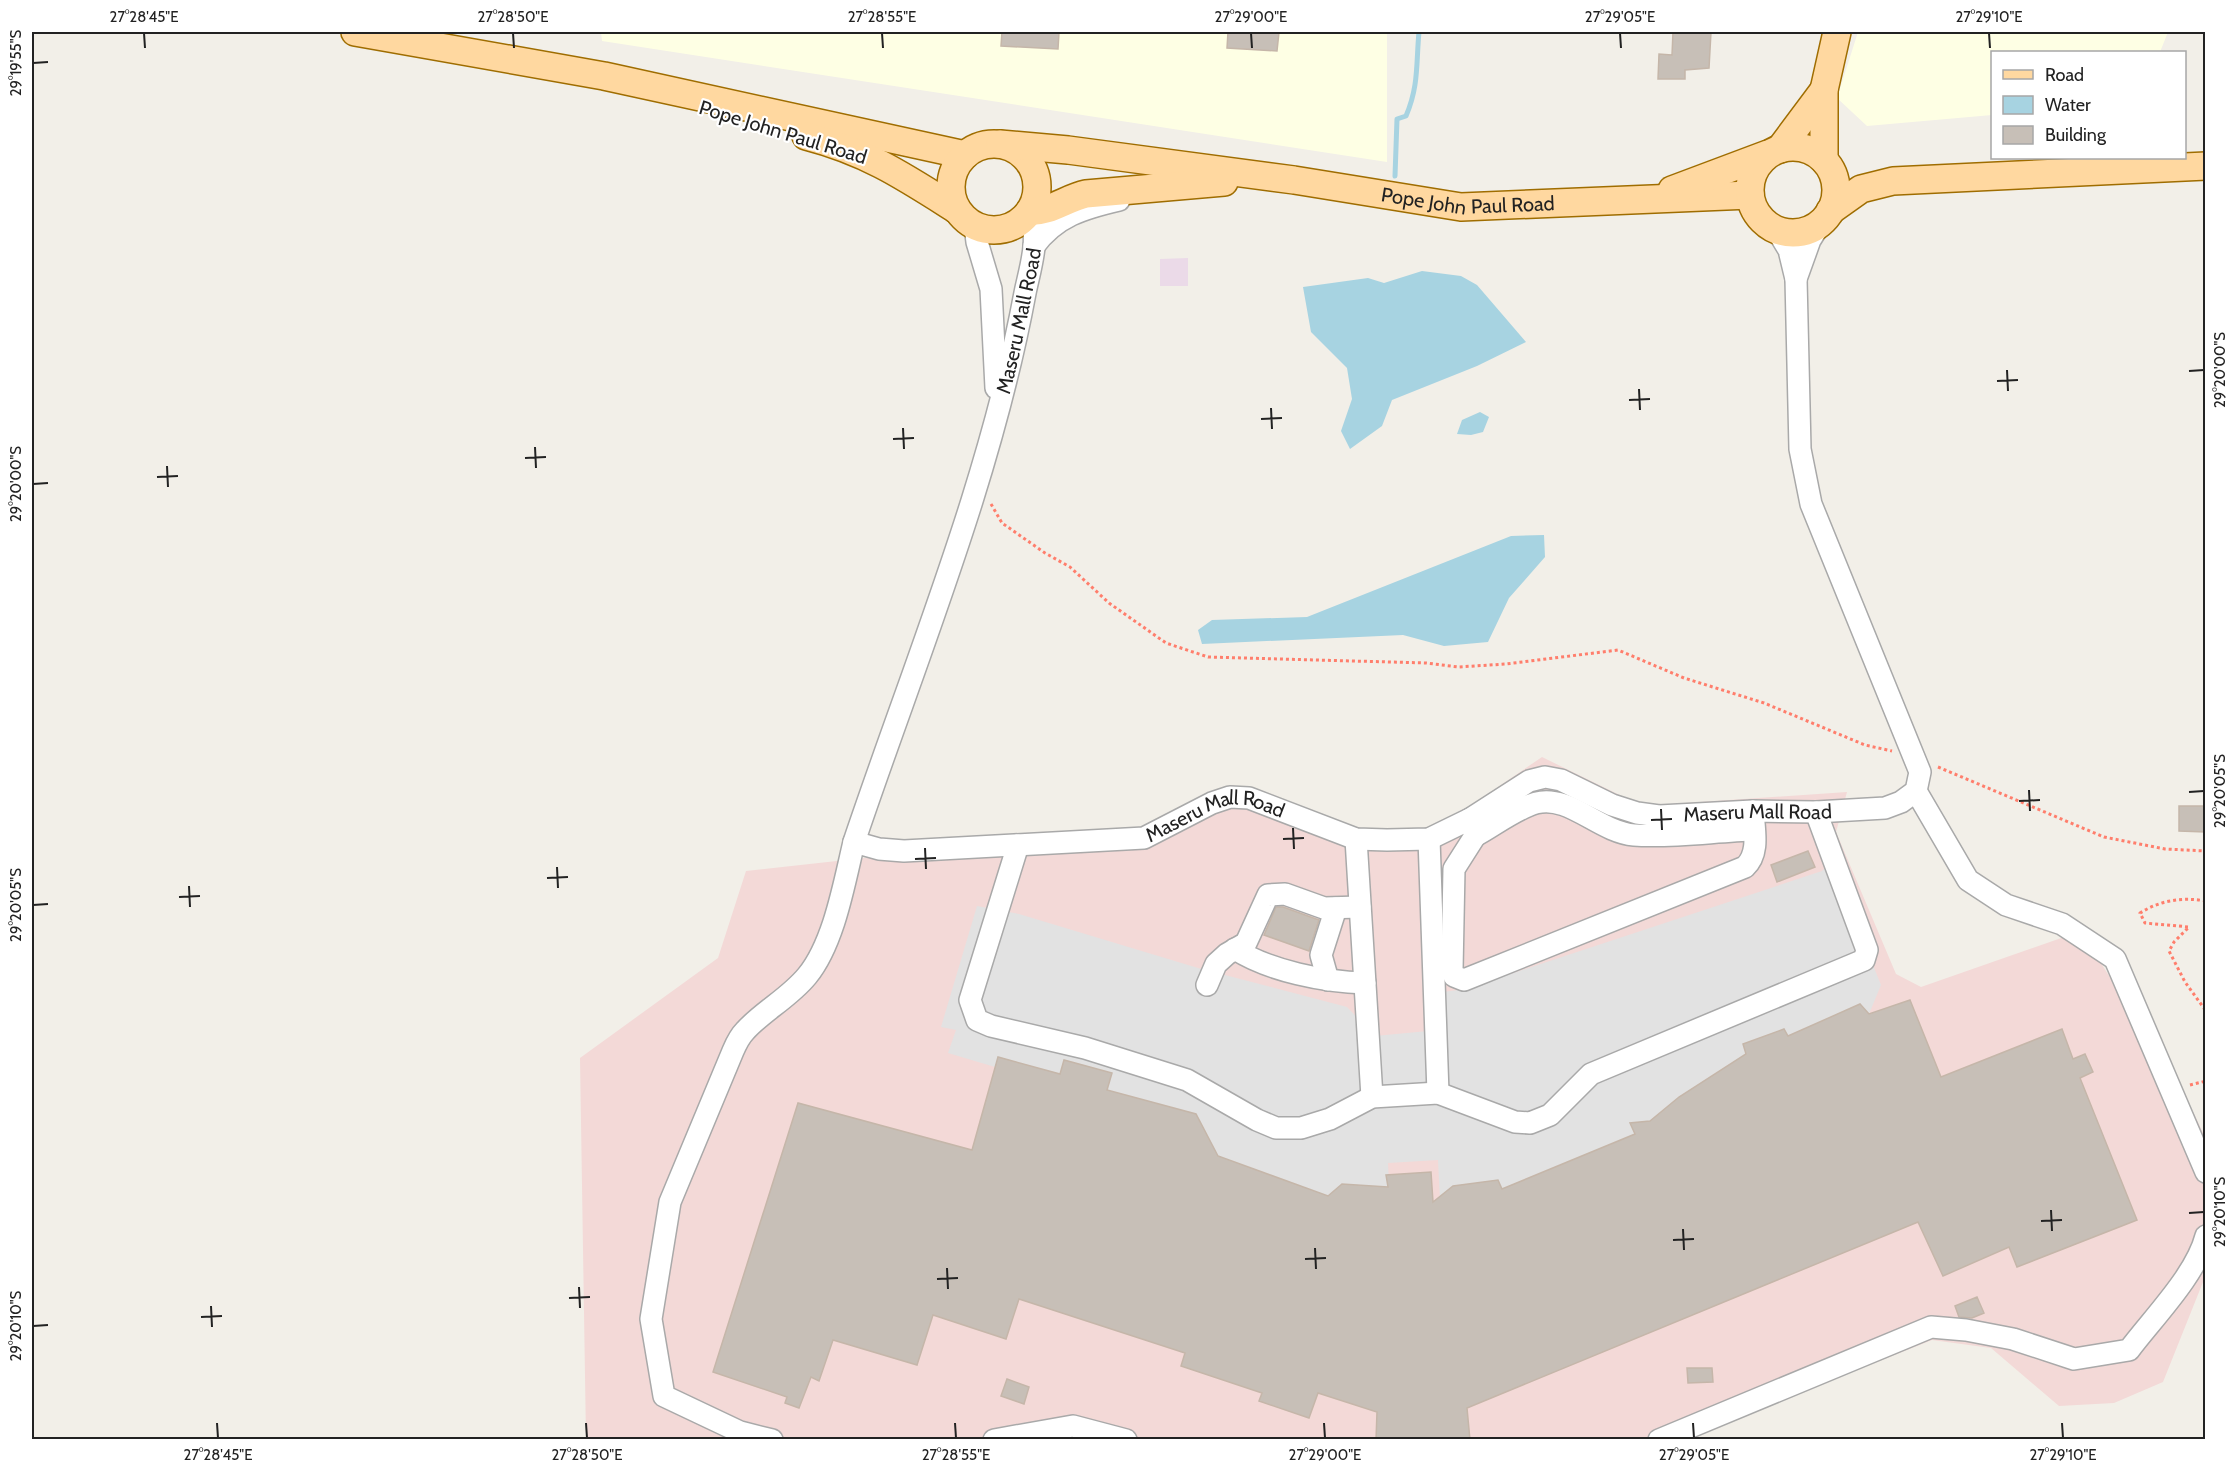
<svg xmlns="http://www.w3.org/2000/svg" width="2237" height="1471" font-family="Cabin,sans-serif">
<style>
.commercial{fill:#f3d9d7}
.industrial{fill:#ebdae8}
.education{fill:#feffe4}
.parking{fill:#e2e2e2}
.water{fill:#a7d3e1}
.lines{fill:none;stroke-linecap:round;stroke-linejoin:round}
.stream{stroke:#a7d3e1;stroke-width:5}
.building{fill:#c7bfb7;stroke:#c5b6a9;stroke-width:1.5}
.minor-casing{stroke:#a9a9a9;stroke-width:24}
.major-casing{stroke:#9f6d00;stroke-width:30}
.path{stroke:#ff7e6c;stroke-width:3;stroke-dasharray:3 3;stroke-linecap:butt}
.minor{stroke:#fff;stroke-width:21}
.major{stroke:#ffd8a0;stroke-width:27}
.ticks{fill:none;stroke:#222;stroke-width:2}
.labels{text-anchor:middle;dominant-baseline:central;stroke-width:4.5;stroke-linejoin:round;paint-order:stroke}
.street-label{font-size:20px;fill:#222;stroke:#fff}
.neatline{fill:none;stroke:#222;stroke-width:2}
.ticks-label{font-size:15px;text-anchor:middle;fill:#222}
</style>
<rect width="100%" height="100%" fill="#f2efe8"/>
<path class="commercial" d="M 1542,757 L 1642,806 L 1847,792 L 1836,832 L 1896,974 L 1921,987 L 2067,936 L 2099,960 L 2186,1097 L 2205,1137 L 2205,1277 L 2163,1382 L 2114,1403 L 2059,1406 L 1991,1348 L 1932,1340 L 1684,1439 L 586,1439 L 580,1058 L 718,958 L 746,871 L 1044,838 L 1146,835 L 1232,785 L 1359,835 L 1429,834 Z"/>
<path class="industrial" d="M 1188,258 L 1188,286 L 1160,286 L 1160,259 Z"/>
<path class="education" d="M 601,32 L 1387,32 L 1387,162 L 602,41 Z
M 1858,32 L 2168,32 L 2160,52 L 1992,52 L 1992,115 L 1867,126 L 1837,98 Z"/>
<path class="parking" d="M 1831,861 L 1881,985 L 1869,1014 L 1860,1004 L 1788,1036 L 1783,1029 L 1743,1044 L 1746,1054 L 1679,1097 L 1650,1121 L 1631,1123 L 1635,1134 L 1502,1189 L 1440,1200 L 1438,1160 L 1388,1163 L 1390,1202 L 1342,1184 L 1328,1196 L 1218,1156 L 1196,1114 L 1107,1090 L 1064,1060 L 1060,1074 L 998,1057 L 995,1067 L 948,1053 L 956,1030 L 941,1027 L 977,906 L 1019,914 L 1198,968 L 1347,1007 L 1375,1036 L 1428,1031 L 1443,992 L 1465,989 L 1822,871 Z"/>
<path class="water" d="M 1422,271 L 1461,276 L 1477,285 L 1526,342 L 1477,366 L 1392,400 L 1382,426 L 1350,449 L 1341,431 L 1352,399 L 1347,368 L 1311,332 L 1303,287 L 1368,278 L 1384,283 Z
M 1480,412 L 1489,417 L 1483,432 L 1471,435 L 1457,434 L 1462,420 Z
M 1544,535 L 1545,557 L 1509,598 L 1488,642 L 1444,646 L 1403,635 L 1202,644 L 1198,630 L 1212,620 L 1307,617 L 1511,536 Z"/>
<g class="lines">
<path class="stream" d="M 1395,176 L 1397,119 L 1406,116 C 1419,86 1416,63 1419,32"/>
</g>
<path class="building" d="M 1002,32 L 1059,32 L 1058,49 L 1001,46 Z
M 1228,32 L 1279,32 L 1277,51 L 1227,48 Z
M 1673,32 L 1711,32 L 1709,68 L 1685,70 L 1685,79 L 1658,79 L 1659,54 L 1672,55 Z
M 2179,806 L 2205,806 L 2205,832 L 2179,831 Z
M 1808,851 L 1815,867 L 1777,882 L 1771,865 Z
M 1276,907 L 1283,907 L 1319,920 L 1309,951 L 1264,935 Z
M 1910,1000 L 1941,1077 L 2062,1029 L 2073,1059 L 2085,1054 L 2093,1072 L 2080,1078 L 2137,1220 L 2017,1267 L 2009,1247 L 1943,1276 L 1918,1222 L 1467,1408 L 1470,1440 L 1376,1440 L 1377,1412 L 1318,1393 L 1309,1418 L 1259,1401 L 1262,1393 L 1181,1366 L 1185,1353 L 1019,1299 L 1006,1339 L 933,1315 L 917,1365 L 833,1340 L 819,1381 L 811,1377 L 799,1408 L 785,1403 L 787,1397 L 713,1372 L 798,1103 L 972,1150 L 998,1057 L 1060,1074 L 1064,1060 L 1112,1073 L 1107,1090 L 1196,1114 L 1218,1156 L 1328,1196 L 1342,1184 L 1388,1187 L 1386,1175 L 1431,1172 L 1433,1202 L 1453,1186 L 1498,1180 L 1502,1189 L 1635,1134 L 1630,1123 L 1650,1121 L 1679,1097 L 1746,1054 L 1743,1044 L 1784,1029 L 1788,1036 L 1860,1004 L 1869,1014 Z
M 1977,1297 L 1984,1313 L 1972,1318 L 1959,1317 L 1955,1306 Z
M 1687,1368 L 1712,1368 L 1713,1382 L 1688,1383 Z
M 1007,1379 L 1029,1387 L 1024,1404 L 1001,1396 Z"/>
<g class="lines">
<g class="minor-casing">
<g id="minor">
<path d="M 975,226 L 977,242 L 991,289 L 996,388"/>
<path d="M 1034,246 C 1056,216 1084,208 1119,200"/>
<path d="M 1796,279 L 1810,240 L 1822,221"/>
<path d="M 1916,791 L 1968,880 L 2006,905 L 2062,924 L 2115,959 L 2206,1172"/>
<path d="M 1470,819 L 1475,836 L 1454,869 L 1452,970 L 1454,976 L 1464,980 L 1745,867 C 1760,853 1754,830 1753,811"/>
<path d="M 1475,836 C 1494,826 1515,809 1536,803 C 1569,794 1599,832 1634,835 C 1670,838 1717,831 1754,830"/>
<path d="M 1356,839 L 1372,1097"/>
<path d="M 1429,839 L 1438,1093"/>
<path id="s1" d="M 854,842 L 879,849 L 904,851 L 1144,838 L 1212,803 L 1230,797 L 1249,798 L 1356,839 L 1387,840 L 1429,839 L 1470,819 L 1529,781 L 1545,777 L 1561,780 L 1612,805 L 1637,813 L 1659,816 L 1753,811 L 1816,812 L 1885,808 L 1901,802 L 1916,791 L 1920,772 L 1811,504 L 1800,449 L 1796,279 L 1789,250 L 1780,235 L 1772,228"/>
<path d="M 1018,845 L 970,1000 L 977,1020 L 991,1026 L 1085,1048 L 1187,1080 L 1257,1120 L 1276,1128 L 1301,1128 L 1330,1119 L 1372,1097 L 1438,1093 L 1515,1122 L 1530,1123 L 1550,1115 L 1591,1074 L 1864,960 L 1867,950 L 1816,812"/>
<path d="M 1235,949 C 1269,971 1325,982 1365,983"/>
<path d="M 1328,980 L 1321,955 L 1336,908"/>
<path d="M 1207,985 L 1216,964 L 1227,954 L 1246,943 L 1268,895 L 1285,894 L 1324,908 L 1360,907"/>
<path id="s2" d="M 772,1440 L 740,1432 L 664,1396 L 651,1319 L 670,1202 L 733,1051 C 736,1044 740,1036 745,1031 C 763,1011 789,998 807,976 C 834,943 844,884 854,842 C 915,661 990,482 1025,293 C 1030,268 1041,237 1029,213"/>
<path d="M 994,1440 L 1073,1426 L 1126,1440"/>
<path d="M 1659,1440 L 1931,1327 L 1966,1330 L 2013,1339 L 2074,1359 L 2129,1350 C 2153,1318 2196,1275 2206,1236"/>
</g>
</g>
<g class="major-casing">
<g id="major">
<path d="M 355,32 L 604,76 L 965,155"/>
<path d="M 806,136 C 868,152 905,177 957,210"/>
<circle cx="994" cy="187" r="43"/>
<path id="s3" d="M 1000,144 L 1068,150 L 1294,180 L 1461,207 L 1750,195"/>
<circle cx="1793" cy="190" r="43"/>
<path d="M 1780,149 L 1824,90"/>
<path d="M 1824,160 L 1824,90 L 1837,32"/>
<path d="M 1672,190 L 1768,154"/>
<path d="M 1030,211 C 1049,213 1067,198 1086,194 L 1224,182"/>
<path d="M 1830,211 L 1861,189 L 1893,181 L 2206,166"/>
</g>
</g>
<path class="path" d="M 991,504 L 1002,523 L 1045,553 L 1070,567 L 1109,603 L 1166,643 L 1208,657 L 1426,663 L 1458,667 L 1506,664 L 1618,650 L 1684,678 L 1764,703 L 1865,745 L 1892,751
M 1938,767 L 2104,837 L 2165,849 L 2206,851
M 2206,901 C 2182,897 2161,900 2140,913 L 2145,923 L 2189,927 L 2174,942 L 2169,951 L 2185,982 L 2206,1011
M 2190,1085 L 2206,1081"/>
<use href="#minor" class="minor"/>
<use href="#major" class="major"/>
</g>
<path class="ticks" d="M 144,33 L 145,48M 513,33 L 514,48M 882,33 L 883,48M 1251,33 L 1252,48M 1620,33 L 1621,48M 1989,33 L 1990,48M 33,63 L 48,62M 2007,370 L 2008,391M 2189,371 L 2204,370M 1997,381 L 2018,380M 1639,389 L 1640,410M 1629,400 L 1650,399M 1271,408 L 1272,429M 1261,419 L 1282,418M 903,428 L 904,449M 893,439 L 914,438M 535,447 L 536,468M 525,458 L 546,457M 167,466 L 168,487M 157,477 L 178,476M 33,484 L 48,483M 2029,790 L 2030,811M 2189,792 L 2204,791M 2019,801 L 2040,800M 1661,809 L 1662,830M 1651,820 L 1672,819M 1293,828 L 1294,849M 1283,839 L 1304,838M 925,848 L 926,869M 915,859 L 936,858M 557,867 L 558,888M 547,878 L 568,877M 189,886 L 190,907M 179,897 L 200,896M 33,905 L 48,904M 2051,1210 L 2052,1231M 2189,1213 L 2204,1212M 2041,1221 L 2062,1220M 1683,1229 L 1684,1250M 1673,1240 L 1694,1239M 1315,1248 L 1316,1269M 1305,1259 L 1326,1258M 947,1268 L 948,1289M 937,1279 L 958,1278M 579,1287 L 580,1308M 569,1298 L 590,1297M 211,1306 L 212,1327M 201,1317 L 222,1316M 33,1326 L 48,1325M 217,1423 L 218,1438M 586,1423 L 587,1438M 955,1423 L 956,1438M 1324,1423 L 1325,1438M 1693,1423 L 1694,1438M 2062,1423 L 2063,1438"/>
<g class="labels">
<g class="street-label">
<text transform="translate(783 132) rotate(17)">Pope John Paul Road</text>
<text stroke="none"><textPath href="#s3" startOffset="472">Pope John Paul Road</textPath></text>
<text stroke="none"><textPath href="#s2" startOffset="1274">Maseru Mall Road</textPath></text>
<text stroke="none"><textPath href="#s1" startOffset="946">Maseru Mall Road</textPath></text>
<text stroke="none"><textPath href="#s1" startOffset="369">Maseru Mall Road</textPath></text>
</g>
</g>
<rect width="2237" height="1471" fill="none" stroke="#ffffff" stroke-width="66"/>
<rect x="1991" y="51" width="195" height="108" fill="#ffffff" stroke="#a7a7a7" stroke-width="1.5"/>
<rect x="2003" y="70" width="30" height="9" fill="#ffd8a0" stroke="#a7a7a7" stroke-width="1.5"/>
<text x="2045" y="81" font-size="18" fill="#222222">Road</text>
<rect x="2003" y="96" width="30" height="18" fill="#a7d3e1" stroke="#a7a7a7" stroke-width="1.5"/>
<text x="2045" y="111" font-size="18" fill="#222222">Water</text>
<rect x="2003" y="126" width="30" height="18" fill="#c7bfb7" stroke="#a7a7a7" stroke-width="1.5"/>
<text x="2045" y="141" font-size="18" fill="#222222">Building</text>
<rect x="33" y="33" width="2171" height="1405" class="neatline"/>
<g class="ticks-label">
<text x="144" y="22">27°28'45"E</text>
<text x="513" y="22">27°28'50"E</text>
<text x="882" y="22">27°28'55"E</text>
<text x="1251" y="22">27°29'00"E</text>
<text x="1620" y="22">27°29'05"E</text>
<text x="1989" y="22">27°29'10"E</text>
<text transform="translate(16 63) rotate(-90)" y="5">29°19'55"S</text>
<text transform="translate(2220 370) rotate(-90)" y="5">29°20'00"S</text>
<text transform="translate(16 484) rotate(-90)" y="5">29°20'00"S</text>
<text transform="translate(2220 791) rotate(-90)" y="5">29°20'05"S</text>
<text transform="translate(16 905) rotate(-90)" y="5">29°20'05"S</text>
<text transform="translate(2220 1212) rotate(-90)" y="5">29°20'10"S</text>
<text transform="translate(16 1326) rotate(-90)" y="5">29°20'10"S</text>
<text x="218" y="1460">27°28'45"E</text>
<text x="587" y="1460">27°28'50"E</text>
<text x="956" y="1460">27°28'55"E</text>
<text x="1325" y="1460">27°29'00"E</text>
<text x="1694" y="1460">27°29'05"E</text>
<text x="2063" y="1460">27°29'10"E</text>
</g>
</svg>
